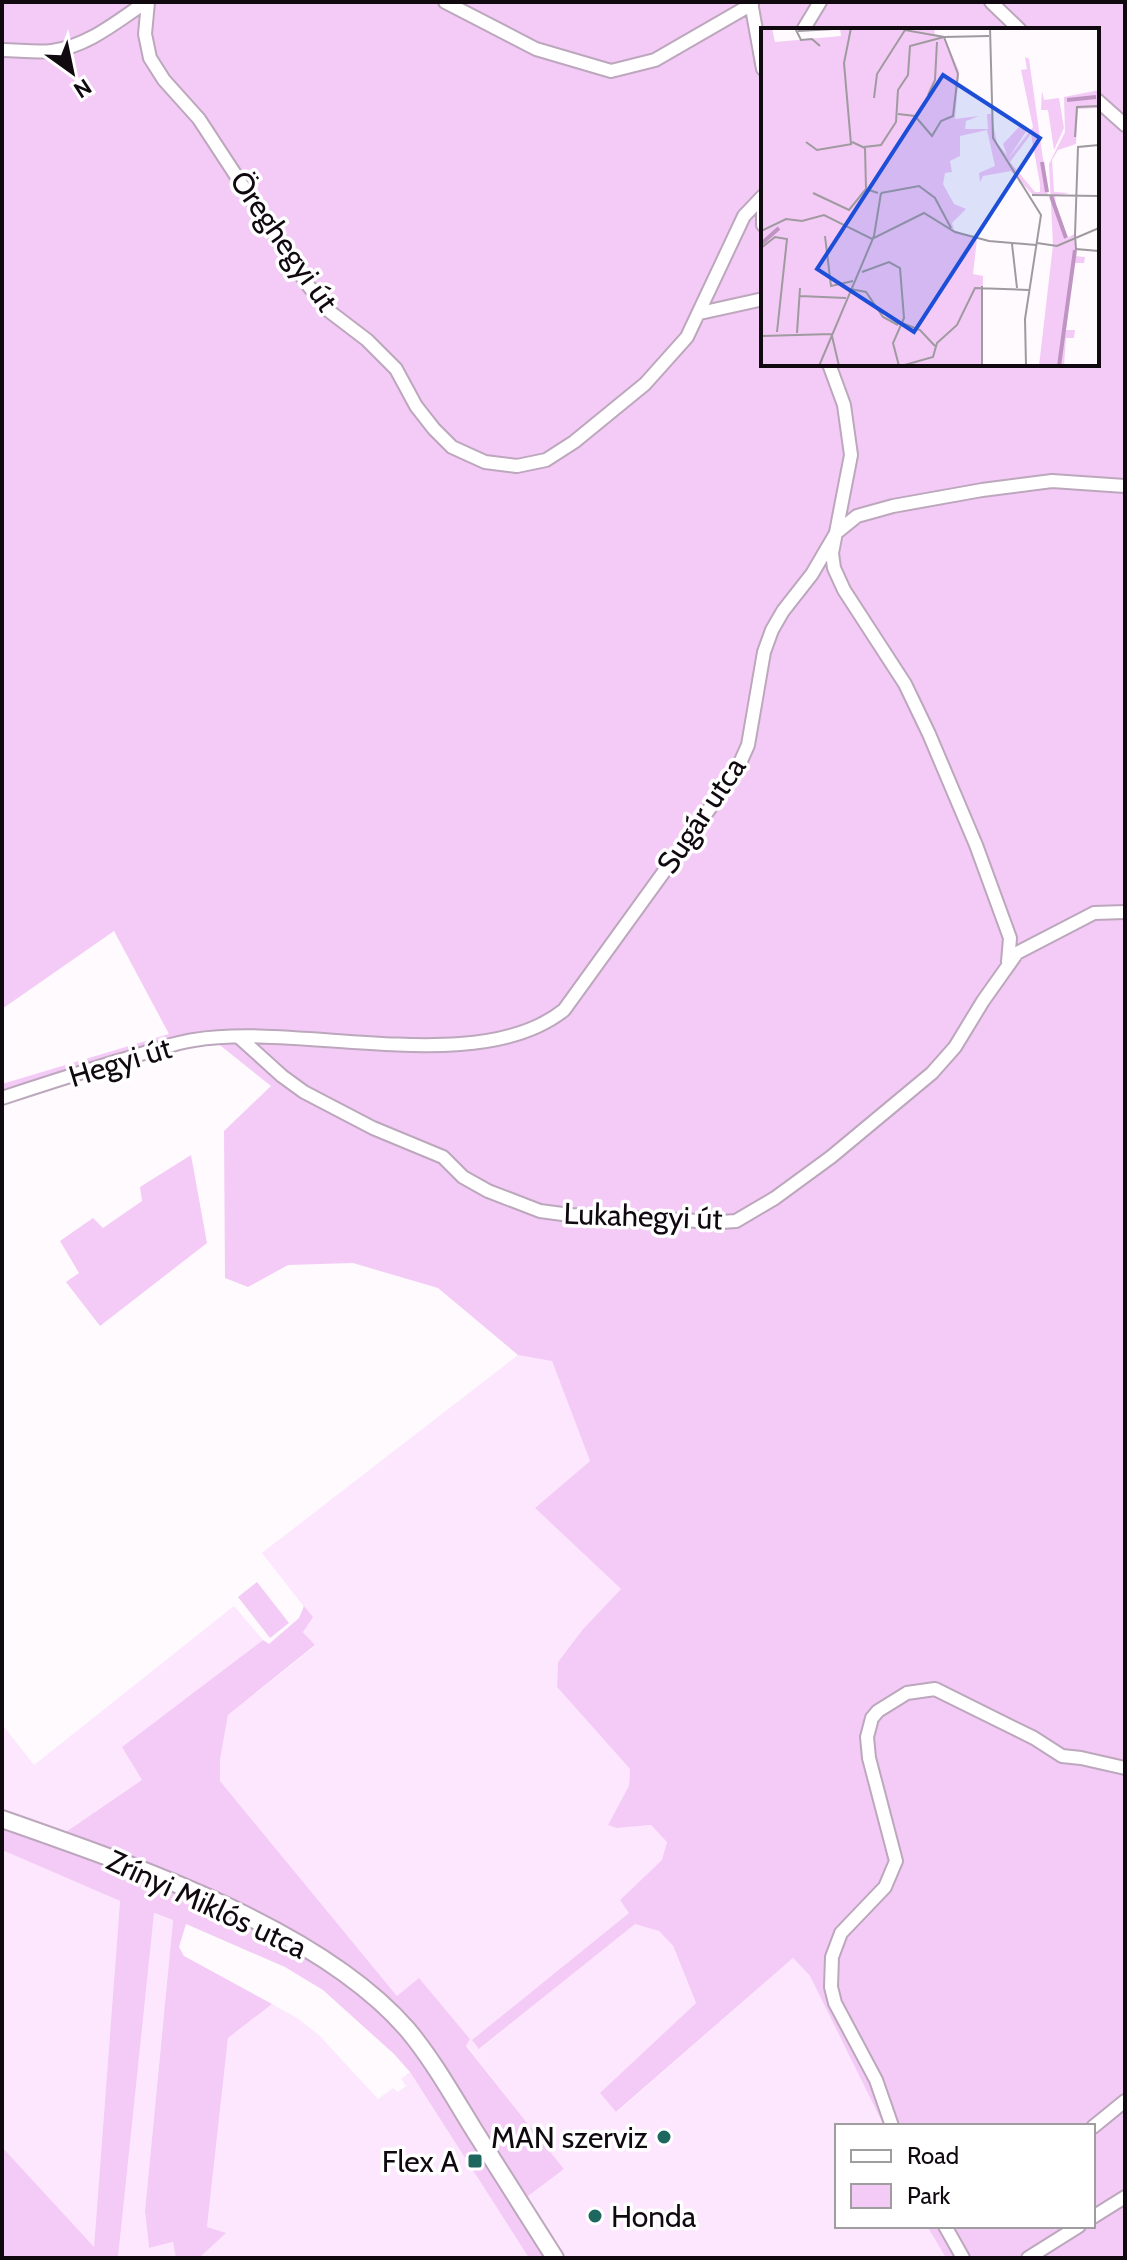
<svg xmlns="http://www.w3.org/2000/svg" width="1127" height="2260" font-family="Cabin,sans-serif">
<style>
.built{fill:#fde7fe}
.green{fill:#f4cbf6;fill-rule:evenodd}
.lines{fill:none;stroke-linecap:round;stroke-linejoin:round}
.minor-casing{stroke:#bca7bd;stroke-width:16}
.secondary-casing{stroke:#bca7bd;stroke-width:20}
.minor{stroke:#fff;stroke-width:12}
.secondary{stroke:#fff;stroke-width:16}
.poi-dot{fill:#1d675f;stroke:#fff;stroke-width:3}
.labels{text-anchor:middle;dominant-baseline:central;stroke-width:7;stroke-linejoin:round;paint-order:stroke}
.street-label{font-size:30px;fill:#100910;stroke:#fff}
.poi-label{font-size:30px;fill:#100910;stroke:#fff;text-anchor:end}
.inset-river{fill:none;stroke:#bf93c2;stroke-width:4}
.inset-road{fill:none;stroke:#9f9a9f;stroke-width:2}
.view{fill:#1d4ed8;fill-opacity:0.15;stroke:#1d4ed8;stroke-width:4}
.inset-edge{fill:none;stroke:#100910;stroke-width:4}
</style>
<rect width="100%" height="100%" fill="#fefafe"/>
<path class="built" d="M 518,1355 L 552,1360 L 590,1461 L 535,1508 L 621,1589 L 583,1629 L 558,1662 L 557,1687 L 630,1769 L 629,1786 L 617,1828 L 651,1825 L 667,1841 L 663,1860 L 620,1900 L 630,1913 L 473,2041 L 480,2049 L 635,1923 L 659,1931 L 672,1945 L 696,2003 L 601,2093 L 617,2112 L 793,1958 L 810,1976 L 884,2126 L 837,2126 L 837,2226 L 927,2226 L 946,2258 L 565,2258 L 523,2199 L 564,2169 L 466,2045 L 470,2039 L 419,1979 L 397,1996 L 220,1781 L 220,1760 L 228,1715 L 315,1646 L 303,1631 L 312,1617 L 262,1553 Z
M 234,1606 L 263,1640 L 123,1747 L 143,1780 L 60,1836 L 2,1815 L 2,1724 L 34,1765 Z
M 2,1850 L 120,1901 L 94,2248 L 2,2147 Z
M 153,1913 L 173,1920 L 145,2211 L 149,2248 L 174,2242 L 177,2258 L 118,2258 Z
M 272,2004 L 297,2018 L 319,2035 L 378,2099 L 393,2088 L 398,2092 L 406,2086 L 401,2079 L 410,2072 L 529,2258 L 199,2258 L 225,2233 L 207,2227 L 228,2038 Z"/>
<path class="green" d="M 2,2 L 1125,2 L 1125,2258 L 946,2258 L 927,2226 L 1093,2226 L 1093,2126 L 884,2126 L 810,1976 L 793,1958 L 616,2112 L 600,2093 L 696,2003 L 673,1946 L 659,1931 L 635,1924 L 479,2049 L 472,2040 L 629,1913 L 620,1900 L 662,1860 L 667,1842 L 651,1825 L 617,1828 L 608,1825 L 629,1786 L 630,1769 L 557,1687 L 558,1662 L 583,1629 L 621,1589 L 535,1508 L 590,1461 L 552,1361 L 518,1355 L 438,1288 L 353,1263 L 288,1265 L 248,1287 L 225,1278 L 224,1131 L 271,1086 L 216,1042 L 2,1091 L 2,1084 L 169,1034 L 114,931 L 2,1009 ZM 763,30 L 1097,30 L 1097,364 L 763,364 Z
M 191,1155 L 207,1243 L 100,1326 L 66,1282 L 79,1273 L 60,1241 L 93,1218 L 103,1228 L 142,1201 L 140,1187 Z
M 257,1582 L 289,1623 L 270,1638 L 238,1597 Z
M 304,1606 L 313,1617 L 303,1632 L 315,1645 L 228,1715 L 220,1760 L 220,1781 L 397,1996 L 419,1978 L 470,2039 L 466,2046 L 564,2169 L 524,2199 L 565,2258 L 529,2258 L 410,2072 L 394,2054 L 323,1990 L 308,1981 L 285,1967 L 186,1924 L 179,1947 L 184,1956 L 272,2004 L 228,2038 L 207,2227 L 226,2233 L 199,2258 L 176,2258 L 173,2242 L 149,2248 L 145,2211 L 173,1920 L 154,1913 L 118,2258 L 4,2258 L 2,2147 L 94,2247 L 120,1901 L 2,1850 L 2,1815 L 60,1836 L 142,1780 L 122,1747 L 263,1640 L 269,1644 L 299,1618 Z"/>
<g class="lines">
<g class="minor-casing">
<path id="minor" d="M 148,2 L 145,34 L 150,58 L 164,80 L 199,119 L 307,284 L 329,311 L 367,340 L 396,369 L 416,406 L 434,429 L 452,447 L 485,462 L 517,466 L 546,460 L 574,442 L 645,384 L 687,337 L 744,216 L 763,196
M 445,2 L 536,49 L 611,71 L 655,60 L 752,4
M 751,2 L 763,69
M 991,2 L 1020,30
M 803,30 L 820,2
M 2,50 C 18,50 36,53 52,51 C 88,46 116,22 146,2
M 1097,100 L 1125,125
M 763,204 L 763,225
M 700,313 L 763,299
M 829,364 L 844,405 L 851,455 L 832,553 L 834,568 L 844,590 L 905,684 L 929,734 L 976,845 L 1010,938 L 1008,962
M 240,1038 L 282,1076 L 304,1092 L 373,1128 L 443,1157 L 463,1177 L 488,1191 L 540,1211 L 570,1215 L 721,1222 L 736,1221 L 775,1198 L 831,1157 L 932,1073 L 955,1047 L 983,1001 L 1017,953 L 1094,913 L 1125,912
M 2,1098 C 41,1085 79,1073 118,1061 C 143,1054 168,1044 194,1040 C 300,1022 478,1079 564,1010 L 736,772 L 748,745 L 764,652 L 772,630 L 783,611 L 812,574 L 836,533 L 857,516 L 893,506 L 982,490 L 1052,481 L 1125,486
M 892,2126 L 876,2080 L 835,2003 L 831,1987 L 832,1957 L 841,1933 L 885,1887 L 896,1861 L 869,1758 L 867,1737 L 872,1718 L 878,1711 L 907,1693 L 935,1689 L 1034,1738 L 1062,1756 L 1081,1758 L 1125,1768
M 1093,2127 L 1125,2101
M 1093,2217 L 1125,2197
M 945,2226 L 963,2258
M 1028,2258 L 1079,2226"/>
</g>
<g class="secondary-casing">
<path id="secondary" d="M 2,1819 C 129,1864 317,1926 407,2029 C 433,2060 453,2096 474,2130 C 501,2173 528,2215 555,2258"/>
</g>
<use href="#minor" class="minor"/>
<use href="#secondary" class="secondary"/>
</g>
<g class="poi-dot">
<circle cx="664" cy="2137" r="8"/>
<rect x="467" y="2153" width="16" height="16" rx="4"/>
<circle cx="595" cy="2216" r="8"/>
</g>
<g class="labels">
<g class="street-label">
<text transform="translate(284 241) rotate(55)">Öreghegyi út</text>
<text transform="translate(701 815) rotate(-56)">Sugár utca</text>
<text transform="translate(120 1062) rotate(-17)">Hegyi út</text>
<text transform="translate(643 1216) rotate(2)">Lukahegyi út</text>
<text transform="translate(207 1904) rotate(25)">Zrínyi Miklós utca</text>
</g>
<g class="poi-label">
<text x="648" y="2137">MAN szerviz</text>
<text x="459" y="2161">Flex A</text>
<text x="611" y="2216" text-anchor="start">Honda</text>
</g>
</g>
<g transform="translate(761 28)">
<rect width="338" height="338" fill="#fefafe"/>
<path d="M 0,0 L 11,0 L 14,14 L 80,8 L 79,1 L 69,0 L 173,0 L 174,6 L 183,8 L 198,43 L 194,91 L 218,88 L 205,93 L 204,101 L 227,101 L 226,86 L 230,86 L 236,115 L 246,127 L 242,116 L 258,99 L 266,102 L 247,131 L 272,99 L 260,42 L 266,41 L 264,29 L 268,31 L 287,167 L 272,167 L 250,143 L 222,148 L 219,154 L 218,145 L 234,138 L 226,102 L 199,108 L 199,128 L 189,133 L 191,144 L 184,145 L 182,156 L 193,176 L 205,181 L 191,195 L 193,202 L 216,211 L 212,246 L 222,248 L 221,338 L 0,338 ZM 270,106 L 279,156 L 279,164 L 274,164 L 249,134 ZM 338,62 L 338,95 L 337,80 L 317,81 L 315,116 L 297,122 L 291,132 L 293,164 L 308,165 L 294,168 L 297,194 L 306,210 L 315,205 L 314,228 L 324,229 L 323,235 L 312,235 L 305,302 L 314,302 L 313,310 L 305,310 L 303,338 L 278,338 L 292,217 L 288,136 L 304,104 L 303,69 ZM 281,63 L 283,72 L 298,70 L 303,100 L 293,122 L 287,82 L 280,82 Z" fill="#f4cbf6" fill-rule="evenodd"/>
<path class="inset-river" d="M 306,72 L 335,69M 281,134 L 286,164M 290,168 L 305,210M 0,216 L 18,200M 298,338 L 314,222"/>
<path class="inset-road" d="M 34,0 L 40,12 L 51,11 L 59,18M 90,0 L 83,35 L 90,116M 229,0 L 232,110 L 280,187 L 264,291 L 265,338M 37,3 L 73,1M 167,67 L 174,52 L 176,14M 113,70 L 116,46 L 144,2 L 183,9 L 228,8M 137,86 L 154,88 L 171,108 L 180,93 L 192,88 L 197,46 L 183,9M 338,96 L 338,168M 314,109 L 316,79 L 338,78M 45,114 L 56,122 L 91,116M 91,114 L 104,120 L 105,161 L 117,165M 338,117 L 317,119 L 314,207 L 315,221 L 338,223M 103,119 L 120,117 L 135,94 L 137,62 L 147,47 L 149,18 L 183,9M 52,165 L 88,182 L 105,161M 120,165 L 158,158 L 174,170 L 190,200M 271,167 L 338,168M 0,203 L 25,191 L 41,193 L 63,187 L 111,211 L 163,185 L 194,204 L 228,213 L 275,217M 64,208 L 70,258 L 92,253M 276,215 L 296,218 L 338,200M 251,216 L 256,260M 0,220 L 14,209 L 26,211 L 16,304M 0,237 L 0,269M 101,244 L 128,234 L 139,240 L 143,290 L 132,315 L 138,338M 89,261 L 105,264 L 122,289 L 137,297M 39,268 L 85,270M 141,295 L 159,302 L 174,318M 36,305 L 39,260M 0,308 L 71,306M 71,308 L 78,338M 58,338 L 113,208 L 120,165M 140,338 L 172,329 L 176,315 L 196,297 L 214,260 L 268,262M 221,338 L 221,258"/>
<path class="view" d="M 182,47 L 279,110 L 153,304 L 56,241 Z"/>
<rect width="338" height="338" class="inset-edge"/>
</g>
<rect width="1127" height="2260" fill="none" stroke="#100910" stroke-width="8"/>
<rect x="835" y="2124" width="260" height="104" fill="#ffffff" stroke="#9f9d9f" stroke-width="2"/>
<rect x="851" y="2150" width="40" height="12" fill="#ffffff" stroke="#9f9d9f" stroke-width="2"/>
<text x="907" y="2164" font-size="24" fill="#100910">Road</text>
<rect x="851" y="2184" width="40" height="24" fill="#f4cbf6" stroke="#9f9d9f" stroke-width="2"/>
<text x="907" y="2204" font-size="24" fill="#100910">Park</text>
<g transform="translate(72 72) rotate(147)" stroke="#ffffff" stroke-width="6" paint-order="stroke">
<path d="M0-6L14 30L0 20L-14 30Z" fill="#100910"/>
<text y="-12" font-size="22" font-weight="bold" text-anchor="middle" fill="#100910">N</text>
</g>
</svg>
